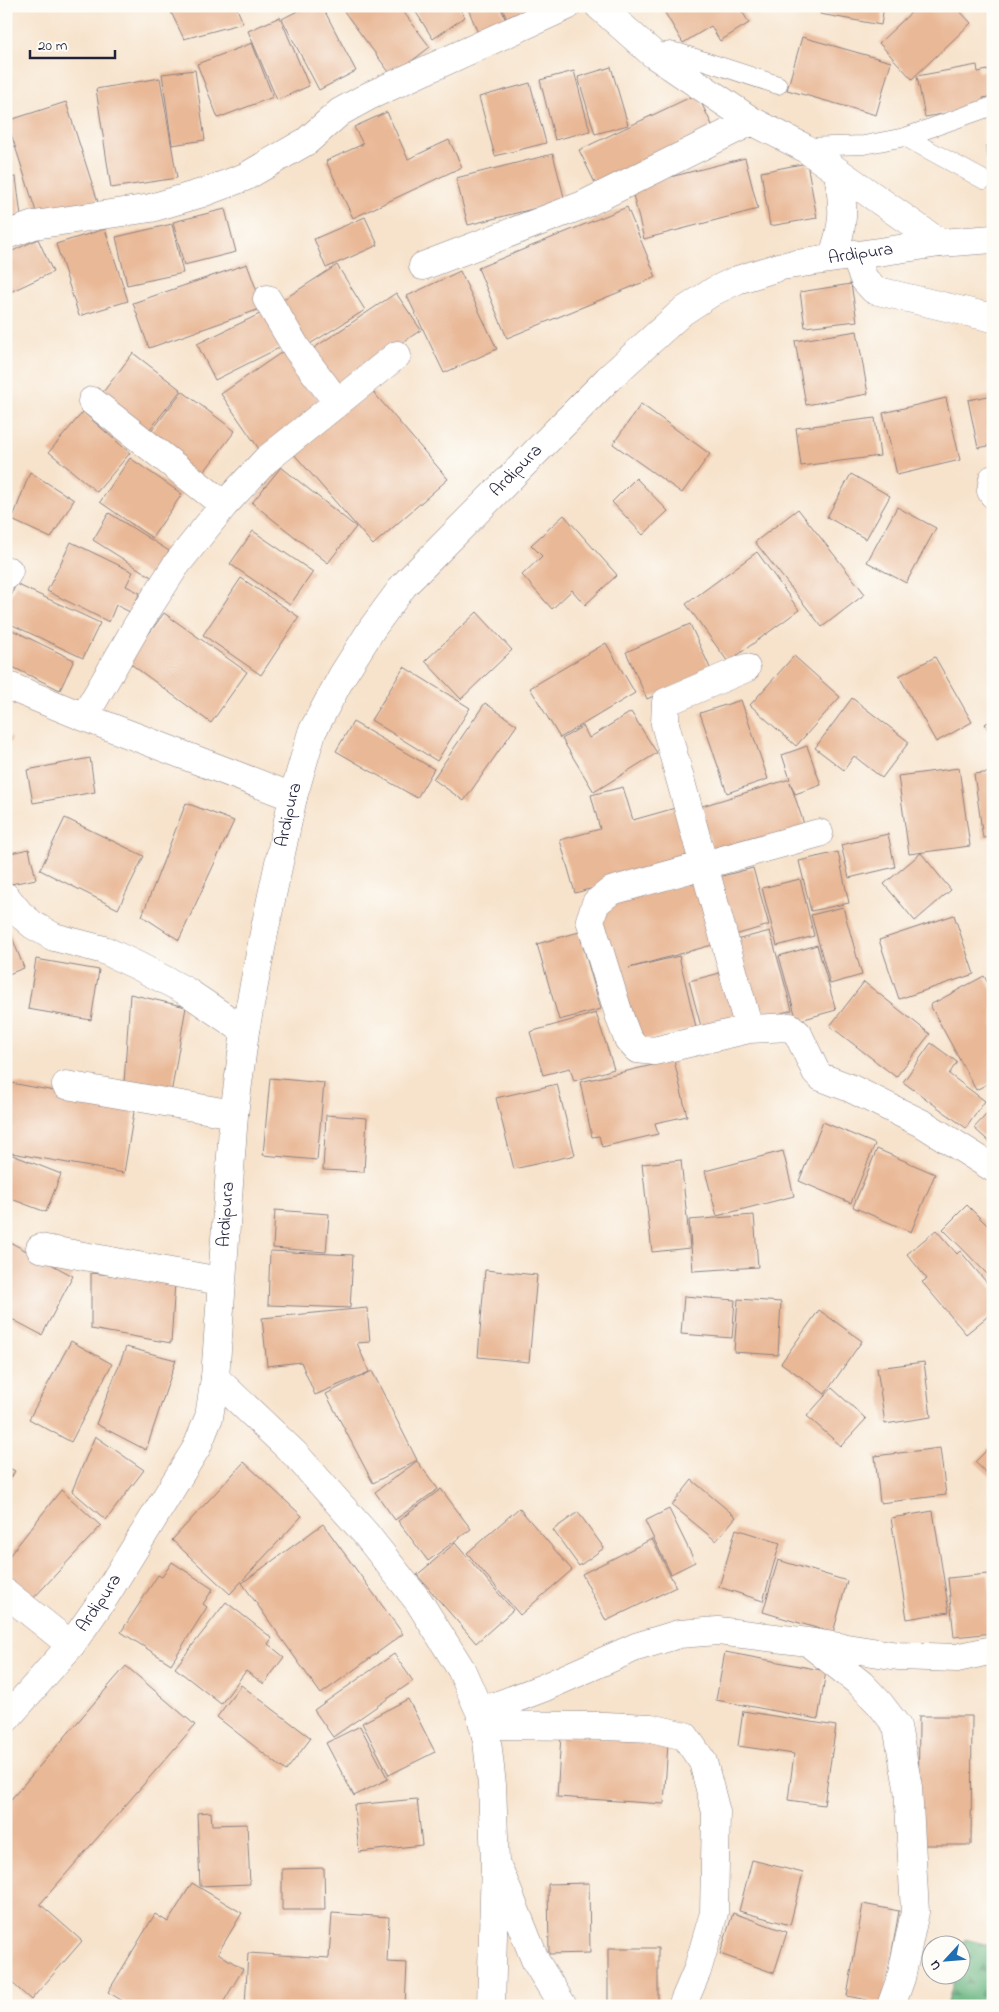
<svg xmlns="http://www.w3.org/2000/svg" width="999" height="2012" font-family="'Indie Flower',sans-serif">
<style>
.forest{fill:url(#forest-firs);stroke:#426a5c}
.building{fill:#e9b896}
.lines{fill:none;stroke-linecap:round;stroke-linejoin:round}
.service-casing{stroke:#8c8284;stroke-width:19}
.minor-casing{stroke:#8c8284;stroke-width:29}
.tertiary-casing{stroke:#8c8284;stroke-width:29}
.service{stroke:#fff;stroke-width:18}
.minor{stroke:#fff;stroke-width:28}
.tertiary{stroke:#fff;stroke-width:28}
.labels{text-anchor:middle;dominant-baseline:central;stroke-width:4;stroke-linejoin:round;paint-order:stroke}
.street-label{font-size:18px;fill:#22223b;stroke:#fdfcf7}
</style>
<defs>
<pattern id="forest-firs" width="22" height="20" patternUnits="userSpaceOnUse" patternTransform="scale(1.25)"><rect width="22" height="20" fill="#63b27c"/><path d="M5 1l3.5 6h-7zM16 11l3.5 6h-7z" fill="#519067"/></pattern>
</defs>
<rect width="100%" height="100%" fill="#fdfcf7"/>
<filter id="ink" filterUnits="userSpaceOnUse"><feTurbulence type="fractalNoise" baseFrequency=".02" numOctaves="2"/><feDisplacementMap in="SourceGraphic" scale="10" xChannelSelector="R" yChannelSelector="G"/><feConvolveMatrix kernelMatrix="1 2 1 2 8 2 1 2 1" color-interpolation-filters="sRGB"/></filter>
<filter id="wash" filterUnits="userSpaceOnUse"><feTurbulence type="fractalNoise" baseFrequency=".0096" numOctaves="4" result="noise"/><feDisplacementMap in="SourceGraphic" scale="20" xChannelSelector="R" yChannelSelector="G"/><feGaussianBlur stdDeviation="1.12" result="paint"/><feColorMatrix in="noise" values="0 0 0 0 0 0 0 0 0 0 0 0 0 0 0 0 0 1.4 0 .05"/><feComposite in="paint" operator="in"/></filter>
<g filter="url(#wash)">
<rect width="100%" height="100%" fill="#f7e3cc"/>
<path class="forest" d="M 965,1939 L 993,1946 L 993,2006 L 947,2006 L 955,1975 L 962,1974 L 962,1952 Z"/>
<g id="blocks">
<path class="building" d="M 168,6 L 236,6 L 243,23 L 184,39 Z
M 307,6 L 322,6 L 356,71 L 319,90 L 282,19 Z
M 340,6 L 399,6 L 430,47 L 392,76 Z
M 412,6 L 458,6 L 465,17 L 433,39 Z
M 467,6 L 500,6 L 506,21 L 478,33 Z
M 502,6 L 536,6 L 536,8 L 506,18 Z
M 661,6 L 739,6 L 749,23 L 720,41 L 711,26 L 683,43 Z
M 821,6 L 884,6 L 881,25 L 820,14 Z
M 918,6 L 955,6 L 971,23 L 912,79 L 879,43 Z
M 280,17 L 309,86 L 277,100 L 248,31 Z
M 802,37 L 891,62 L 876,115 L 787,90 Z
M 252,43 L 273,97 L 218,118 L 197,64 Z
M 977,65 L 978,72 L 993,69 L 993,96 L 983,98 L 985,107 L 925,117 L 917,76 Z
M 611,67 L 628,125 L 595,134 L 578,77 Z
M 195,70 L 205,140 L 172,145 L 162,74 Z
M 574,71 L 590,131 L 555,140 L 540,80 Z
M 160,78 L 177,178 L 111,188 L 96,89 Z
M 530,83 L 546,143 L 495,156 L 479,97 Z
M 697,94 L 715,131 L 597,187 L 579,150 Z
M 66,102 L 98,202 L 39,221 L 7,121 Z
M 387,112 L 408,159 L 449,140 L 462,167 L 353,218 L 326,161 L 363,144 L 354,127 Z
M 993,145 L 993,182 L 992,182 L 986,146 Z
M 553,154 L 565,201 L 468,225 L 456,178 Z
M 745,158 L 758,209 L 644,239 L 631,187 Z
M 807,163 L 817,218 L 770,226 L 761,172 Z
M 16,177 L 21,216 L 6,218 L 6,178 Z
M 627,207 L 656,277 L 507,338 L 478,268 Z
M 225,209 L 236,252 L 184,265 L 173,222 Z
M 365,217 L 378,245 L 326,268 L 314,239 Z
M 172,224 L 183,273 L 127,285 L 116,237 Z
M 105,229 L 128,301 L 79,316 L 56,244 Z
M 38,239 L 53,272 L 8,293 L 6,254 Z
M 247,264 L 263,308 L 149,348 L 133,303 Z
M 337,265 L 365,310 L 305,347 L 278,303 Z
M 460,271 L 497,349 L 444,373 L 407,296 Z
M 851,284 L 857,321 L 805,327 L 800,292 Z
M 396,293 L 421,330 L 333,389 L 308,352 Z
M 268,310 L 285,345 L 215,380 L 197,344 Z
M 857,331 L 868,394 L 806,405 L 795,341 Z
M 285,350 L 323,406 L 259,449 L 221,394 Z
M 133,353 L 181,390 L 147,433 L 100,396 Z
M 369,387 L 448,479 L 373,545 L 293,453 Z
M 182,391 L 235,431 L 200,477 L 147,437 Z
M 993,395 L 993,445 L 978,448 L 968,400 Z
M 946,398 L 960,460 L 897,475 L 883,413 Z
M 641,404 L 710,454 L 682,493 L 613,444 Z
M 83,412 L 130,453 L 97,492 L 49,452 Z
M 875,418 L 880,456 L 801,466 L 796,428 Z
M 130,458 L 182,494 L 152,538 L 100,502 Z
M 281,467 L 356,527 L 328,563 L 252,503 Z
M 30,472 L 74,500 L 51,538 L 12,520 Z
M 851,474 L 890,496 L 866,539 L 827,517 Z
M 636,478 L 668,511 L 643,535 L 612,502 Z
M 897,507 L 936,528 L 906,583 L 867,562 Z
M 798,509 L 865,594 L 822,627 L 755,542 Z
M 109,513 L 169,551 L 153,578 L 93,540 Z
M 564,515 L 617,575 L 585,605 L 572,590 L 552,609 L 522,575 L 542,556 L 531,545 Z
M 253,531 L 313,572 L 290,605 L 230,564 Z
M 71,542 L 133,572 L 126,586 L 140,593 L 130,612 L 116,605 L 109,622 L 47,591 Z
M 757,552 L 799,610 L 728,662 L 686,604 Z
M 241,578 L 299,617 L 261,675 L 203,635 Z
M 16,584 L 100,623 L 83,658 L 6,622 L 6,606 Z
M 477,612 L 512,650 L 461,699 L 425,661 Z
M 164,613 L 247,672 L 211,723 L 128,662 Z
M 690,624 L 711,670 L 647,699 L 626,652 Z
M 6,627 L 74,660 L 60,690 L 6,664 Z
M 606,643 L 635,693 L 560,738 L 530,688 Z
M 794,656 L 840,697 L 796,746 L 750,705 Z
M 935,657 L 972,722 L 936,742 L 899,676 Z
M 404,667 L 470,708 L 437,761 L 371,720 Z
M 852,698 L 909,742 L 882,778 L 854,756 L 844,770 L 815,748 Z
M 741,700 L 768,779 L 727,793 L 700,713 Z
M 485,703 L 517,725 L 464,801 L 433,779 Z
M 631,712 L 657,753 L 594,792 L 562,739 L 583,726 L 589,738 Z
M 993,719 L 993,737 L 985,724 Z
M 353,722 L 434,769 L 417,798 L 336,751 Z
M 6,735 L 12,738 L 6,751 Z
M 807,746 L 821,785 L 795,794 L 790,782 L 806,830 L 716,859 L 699,807 L 790,779 L 782,755 Z
M 90,758 L 95,792 L 33,803 L 27,770 Z
M 959,768 L 970,846 L 909,854 L 898,776 Z
M 993,772 L 993,837 L 983,838 L 974,774 Z
M 623,787 L 633,820 L 679,807 L 693,861 L 575,893 L 560,840 L 600,829 L 591,795 Z
M 186,803 L 234,821 L 179,940 L 142,916 Z
M 65,818 L 144,856 L 118,909 L 40,870 Z
M 888,834 L 895,867 L 849,878 L 841,845 Z
M 29,849 L 36,879 L 6,885 L 6,854 Z
M 838,852 L 849,903 L 811,911 L 799,861 Z
M 921,853 L 951,890 L 915,921 L 884,884 Z
M 753,868 L 769,925 L 728,937 L 711,879 Z
M 705,879 L 723,942 L 629,968 L 679,956 L 696,1027 L 635,1042 L 597,908 Z
M 800,879 L 814,936 L 777,946 L 762,888 Z
M 843,907 L 862,975 L 830,984 L 811,915 Z
M 954,915 L 974,974 L 899,999 L 879,940 Z
M 6,922 L 24,968 L 6,975 Z
M 770,931 L 792,1010 L 750,1022 L 728,942 Z
M 579,932 L 601,1009 L 559,1020 L 537,944 Z
M 817,945 L 836,1010 L 797,1021 L 779,956 Z
M 36,959 L 99,970 L 91,1020 L 28,1009 Z
M 732,970 L 747,1027 L 704,1038 L 689,981 Z
M 984,976 L 993,992 L 993,1081 L 976,1090 L 930,1005 Z
M 864,982 L 930,1034 L 896,1077 L 830,1026 Z
M 130,994 L 186,1007 L 171,1094 L 124,1083 Z
M 596,1013 L 614,1069 L 574,1081 L 570,1068 L 543,1075 L 530,1032 Z
M 931,1043 L 957,1062 L 949,1074 L 985,1101 L 966,1128 L 903,1082 Z
M 674,1060 L 687,1116 L 655,1123 L 658,1134 L 602,1147 L 599,1136 L 592,1137 L 580,1082 Z
M 270,1078 L 324,1083 L 317,1160 L 263,1155 Z
M 6,1082 L 135,1106 L 124,1173 L 6,1152 Z
M 557,1084 L 575,1155 L 514,1169 L 496,1098 Z
M 993,1107 L 993,1145 L 974,1128 Z
M 326,1115 L 367,1118 L 364,1172 L 323,1170 Z
M 823,1122 L 875,1144 L 851,1203 L 799,1181 Z
M 877,1149 L 935,1174 L 911,1232 L 853,1207 Z
M 783,1151 L 794,1196 L 717,1216 L 705,1171 Z
M 10,1154 L 61,1174 L 46,1212 L 6,1197 L 6,1163 Z
M 681,1160 L 690,1248 L 652,1252 L 642,1164 Z
M 967,1205 L 993,1231 L 993,1280 L 943,1229 Z
M 275,1210 L 329,1214 L 326,1252 L 273,1248 Z
M 754,1215 L 758,1267 L 693,1271 L 689,1220 Z
M 936,1230 L 957,1254 L 960,1251 L 993,1290 L 993,1312 L 966,1334 L 922,1282 L 927,1279 L 907,1254 Z
M 6,1240 L 73,1276 L 42,1335 L 6,1316 Z
M 270,1251 L 353,1255 L 350,1308 L 268,1305 Z
M 485,1270 L 537,1275 L 529,1362 L 478,1357 Z
M 91,1273 L 175,1282 L 171,1343 L 91,1329 Z
M 684,1296 L 735,1300 L 732,1338 L 681,1334 Z
M 738,1299 L 781,1302 L 778,1355 L 734,1352 Z
M 367,1308 L 370,1342 L 357,1343 L 369,1372 L 315,1395 L 301,1362 L 267,1366 L 262,1318 Z
M 819,1310 L 862,1341 L 825,1394 L 781,1363 Z
M 71,1341 L 112,1364 L 71,1442 L 29,1419 Z
M 126,1347 L 176,1360 L 146,1450 L 96,1424 Z
M 924,1362 L 931,1417 L 885,1424 L 877,1368 Z
M 372,1371 L 417,1460 L 373,1483 L 326,1394 Z
M 832,1388 L 866,1419 L 841,1446 L 807,1416 Z
M 95,1436 L 144,1470 L 106,1520 L 72,1491 Z
M 993,1444 L 993,1479 L 975,1462 Z
M 940,1448 L 946,1495 L 880,1503 L 875,1456 Z
M 417,1461 L 438,1489 L 395,1520 L 375,1492 Z
M 244,1462 L 302,1516 L 230,1594 L 172,1540 Z
M 6,1466 L 15,1471 L 6,1487 Z
M 692,1480 L 736,1517 L 716,1541 L 672,1505 Z
M 441,1489 L 471,1529 L 428,1561 L 398,1521 Z
M 61,1490 L 101,1526 L 30,1602 L 6,1584 L 6,1560 Z
M 519,1508 L 572,1570 L 520,1615 L 467,1553 Z
M 669,1509 L 695,1562 L 671,1574 L 645,1521 Z
M 933,1511 L 949,1612 L 907,1619 L 891,1518 Z
M 578,1512 L 604,1548 L 579,1566 L 553,1530 Z
M 323,1524 L 403,1634 L 321,1694 L 242,1583 Z
M 736,1529 L 780,1543 L 763,1601 L 719,1587 Z
M 652,1539 L 676,1587 L 606,1621 L 582,1574 Z
M 455,1543 L 513,1610 L 476,1643 L 417,1575 Z
M 778,1560 L 847,1581 L 833,1633 L 763,1612 Z
M 172,1562 L 213,1589 L 203,1604 L 207,1607 L 171,1664 L 121,1632 L 158,1575 L 162,1577 Z
M 988,1574 L 993,1614 L 993,1633 L 954,1637 L 948,1578 Z
M 226,1602 L 272,1638 L 268,1644 L 284,1657 L 264,1684 L 246,1671 L 221,1704 L 175,1668 Z
M 725,1652 L 826,1671 L 818,1719 L 716,1700 Z
M 394,1654 L 413,1681 L 333,1737 L 314,1710 Z
M 126,1666 L 195,1725 L 40,1904 L 82,1941 L 31,2000 L 10,1981 L 6,1985 L 6,1805 Z
M 241,1685 L 311,1738 L 286,1771 L 217,1717 Z
M 408,1699 L 435,1752 L 389,1775 L 362,1723 Z
M 743,1711 L 836,1726 L 824,1805 L 788,1800 L 794,1754 L 738,1746 Z
M 919,1716 L 972,1716 L 971,1845 L 918,1845 Z
M 360,1726 L 388,1779 L 354,1796 L 326,1743 Z
M 561,1736 L 668,1743 L 664,1804 L 557,1797 Z
M 417,1799 L 422,1845 L 359,1852 L 354,1805 Z
M 211,1812 L 212,1825 L 247,1824 L 250,1884 L 200,1886 L 197,1813 Z
M 752,1860 L 803,1873 L 790,1925 L 739,1911 Z
M 324,1868 L 325,1910 L 282,1910 L 282,1869 Z
M 192,1883 L 242,1913 L 218,1953 L 243,1969 L 221,2006 L 131,2006 L 108,1992 L 155,1914 L 168,1922 Z
M 589,1883 L 590,1953 L 549,1954 L 548,1884 Z
M 863,1904 L 899,1911 L 883,2003 L 847,1996 Z
M 332,1913 L 389,1917 L 387,1962 L 407,1963 L 405,2006 L 245,2006 L 248,1953 L 329,1958 Z
M 733,1913 L 787,1932 L 774,1973 L 720,1954 Z
M 608,1948 L 658,1948 L 658,2006 L 608,2006 Z
M 121,2001 L 125,2006 L 115,2006 Z"/>
</g>
</g>
<g filter="url(#ink)">
<use href="#blocks" fill-opacity="0" stroke="#8c8284" stroke-width="1"/>
<g class="lines">
<g class="service-casing">
<path id="service" d="M 653,54 L 670,51 L 680,53 L 778,85
M 905,137 L 984,180
M 803,147 L 864,145 L 905,137 L 993,106"/>
</g>
<g class="minor-casing">
<path id="minor" d="M 599,6 L 653,54 L 752,121 L 803,147 L 940,243
M 6,235 L 34,225 L 151,208 L 202,193 L 245,177 L 307,141 L 340,112 L 369,96 L 567,6
M 854,254 L 864,279 L 874,290 L 993,318
M 832,258 C 845,223 844,208 838,173
M 423,266 L 583,205 L 752,121
M 267,299 L 297,349 L 337,402
M 92,401 L 224,505
M 993,479 L 991,491 L 993,494
M 6,576 L 9,571
M 746,668 L 666,702 L 665,724 L 749,1029
M 6,685 L 84,717 L 293,797
M 84,717 L 138,624 L 176,565 L 224,505 L 266,460 L 397,355
M 819,833 L 611,891 L 596,903 L 590,920 L 621,1021 L 628,1039 L 637,1049 L 654,1051 L 749,1029 L 790,1027 L 798,1034 L 816,1072 L 821,1077 L 850,1088 L 925,1125 L 993,1168
M 6,897 L 20,914 L 33,925 L 54,937 L 104,950 L 138,966 L 186,991 L 245,1031
M 66,1085 L 234,1114
M 40,1248 L 220,1281
M 215,1378 L 296,1455 L 365,1533 L 419,1602 L 461,1669 L 480,1712 L 487,1741 L 492,1785 L 495,1862 L 491,2006
M 6,1593 L 71,1645
M 809,1643 L 861,1684 L 880,1704 L 897,1726 L 908,1787 L 915,1912 L 901,1978 L 891,2006
M 480,1712 L 543,1688 L 636,1647 L 679,1634 L 718,1631 L 808,1642 L 898,1656 L 957,1658 L 993,1650
M 483,1725 L 605,1726 L 651,1728 L 685,1736 L 703,1762 L 716,1812 L 714,1913 L 697,1971 L 682,2006
M 500,1872 L 536,1962 L 563,2006"/>
</g>
<g class="tertiary-casing">
<g id="tertiary">
<path id="s1" d="M 6,1719 L 71,1645 L 106,1595 L 197,1447 L 209,1417 L 215,1378 L 234,1114 L 245,1031 L 265,928 L 293,797 L 312,732 L 342,676 L 373,627 L 404,585 L 608,379 L 682,312 L 714,291 L 737,280 L 782,266 L 940,243 L 993,239"/>
</g>
</g>
<use href="#service" class="service"/>
<use href="#minor" class="minor"/>
<use href="#tertiary" class="tertiary"/>
</g>
</g>
<g class="labels">
<g class="street-label">
<text stroke="none"><textPath href="#s1" startOffset="1814">Ardipura</textPath></text>
<text stroke="none"><textPath href="#s1" startOffset="1394">Ardipura</textPath></text>
<text stroke="none"><textPath href="#s1" startOffset="974">Ardipura</textPath></text>
<text stroke="none"><textPath href="#s1" startOffset="569">Ardipura</textPath></text>
<text stroke="none"><textPath href="#s1" startOffset="149">Ardipura</textPath></text>
</g>
</g>
<rect width="999" height="2012" fill="none" stroke="#fdfcf7" stroke-width="25"/>
<g transform="translate(946 1960) rotate(244)"><circle r="24" fill="#fdfcf7" stroke="#a5a5ac"/>
<path d="M0-4L9 19L0 12L-9 19Z" fill="#1f6fb2"/>
<text y="-8" font-size="14" font-weight="bold" text-anchor="middle" fill="#22223b">U</text>
</g>
<path d="M30 50v8h85v-8" fill="none" stroke="#22223b" stroke-width="2.5"/>
<text x="38" y="50" font-size="15" fill="#22223b" stroke="#fdfcf7" stroke-width="4" paint-order="stroke">20 m</text>
</svg>
